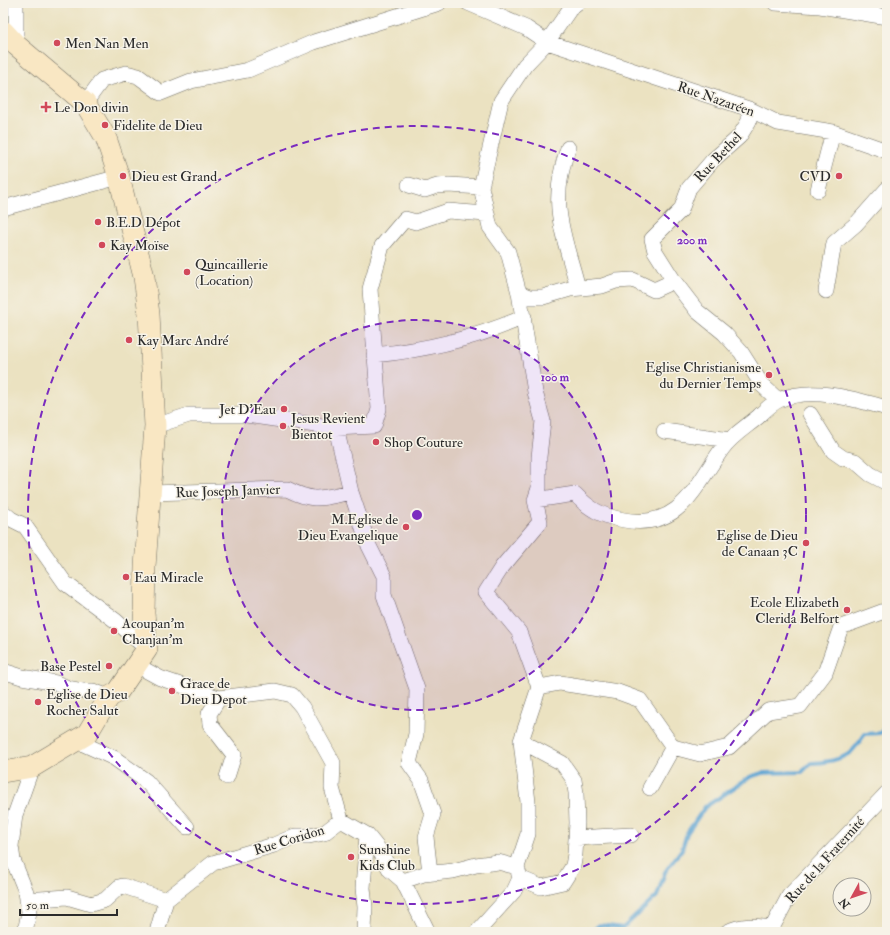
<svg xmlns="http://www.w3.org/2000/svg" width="890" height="935" font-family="'IM FELL Double Pica',serif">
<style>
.green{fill:#acc065;stroke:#6c7648}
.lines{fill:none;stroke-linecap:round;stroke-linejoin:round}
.stream{stroke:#5ca3d2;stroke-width:4}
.street-casing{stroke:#6e6b60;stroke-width:16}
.secondary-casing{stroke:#6e6b60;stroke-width:22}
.street{stroke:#fff;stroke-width:15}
.secondary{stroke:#f9e7c3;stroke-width:21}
.ring{fill:none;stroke:#7b2cbf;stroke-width:2;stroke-dasharray:7 5}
.poi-dot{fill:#d1495b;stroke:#f7f3e8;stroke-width:1.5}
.labels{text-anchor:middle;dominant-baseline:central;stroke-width:3;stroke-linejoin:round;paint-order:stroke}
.poi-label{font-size:14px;fill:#2b2b2b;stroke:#f7f3e8;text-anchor:start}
.street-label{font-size:14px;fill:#2b2b2b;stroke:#f7f3e8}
.centre{fill:#7b2cbf;stroke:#f7f3e8;stroke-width:2}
.ring-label{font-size:12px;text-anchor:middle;font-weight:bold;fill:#7b2cbf;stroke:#f7f3e8;stroke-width:3;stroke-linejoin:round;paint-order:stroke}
</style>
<rect width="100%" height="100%" fill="#f7f3e8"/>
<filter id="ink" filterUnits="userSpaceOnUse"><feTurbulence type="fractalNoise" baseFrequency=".025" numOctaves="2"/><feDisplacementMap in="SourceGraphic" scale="8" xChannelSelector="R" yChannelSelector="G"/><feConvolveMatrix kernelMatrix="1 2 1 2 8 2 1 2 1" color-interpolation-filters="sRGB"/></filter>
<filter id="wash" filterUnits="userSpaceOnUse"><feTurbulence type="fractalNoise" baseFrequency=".012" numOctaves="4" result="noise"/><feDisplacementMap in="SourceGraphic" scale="16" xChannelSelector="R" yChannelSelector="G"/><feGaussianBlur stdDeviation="0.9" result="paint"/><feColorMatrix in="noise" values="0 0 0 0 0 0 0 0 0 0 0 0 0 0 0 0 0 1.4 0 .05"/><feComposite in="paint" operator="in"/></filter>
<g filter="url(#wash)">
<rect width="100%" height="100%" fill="#ebe2c1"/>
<path class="green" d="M 3,3 L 12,3 L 12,23 L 3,24 Z"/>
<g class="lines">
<path class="stream" d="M 592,932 L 599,925 L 623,928 L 657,896 L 665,872 L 682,849 L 687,833 L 705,807 L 750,777 L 762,773 L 802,772 L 811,763 C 824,763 841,760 851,752 C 856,747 861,740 865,734 L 880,733 L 887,726"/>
</g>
</g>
<g filter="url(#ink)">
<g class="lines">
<g class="street-casing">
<path id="street" d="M 468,3 L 526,28 L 547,42 L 749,109 L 778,123 L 833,132 L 887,151
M 775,3 L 820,6 L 887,17
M 16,45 L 16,3
M 85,103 L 102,80 L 126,73 L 138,76 L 161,93 L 191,81 L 248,70 L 314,42 L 439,3
M 568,148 C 548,206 564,234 578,288
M 409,185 L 425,190 L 437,186 L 449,185 L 481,187
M 818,190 L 833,132
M 3,208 L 119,177
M 674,281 L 655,251 L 652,239 L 681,210 L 689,188 L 713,160 L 739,137 L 749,121 L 749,109
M 826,291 L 834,243 L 856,224 L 887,189
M 519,293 L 529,297 L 543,297 L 570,289 L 602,286 L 616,281 L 633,280 L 654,290 L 674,281 L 697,311 L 724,333 L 741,352 L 762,385 L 778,400
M 374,355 C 426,350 476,338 524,317
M 810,414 L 833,451 L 843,458 L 855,461 L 870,474 L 887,483
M 155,426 L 189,415 L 246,415 L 336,428 L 351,492 L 369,546 L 384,576 L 384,595 L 417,689 L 416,734 L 409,763 L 421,780 L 433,814 L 426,837 L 430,873
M 336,428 L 374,426 L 379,409 L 370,289 L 382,246 L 405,219 L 416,222 L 448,211 L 486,214
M 664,431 L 730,440
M 150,493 L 287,489 C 315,503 321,498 351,492
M 535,500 L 575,494 C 590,510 602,516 624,520 C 681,530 695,486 722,449 C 731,436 746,427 758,417 C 764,411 772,403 779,400 C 812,386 854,399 887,408
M 3,512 L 11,519 L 25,526 L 65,583 L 116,621 L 147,649
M 3,671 L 22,677 L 56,683 L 68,688 L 84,691 L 93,691 L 109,697
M 131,671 L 138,666 L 160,678 L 219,698 L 275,691 L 292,695 L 302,707 L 333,763 L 332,788 L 341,820 L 324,833 L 309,836 L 295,836 L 274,845 L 213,863 L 166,900 L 157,932
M 539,687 L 560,683 L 618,692 L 640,700 L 673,747 L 700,754 L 729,747 L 768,711 L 800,706 L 825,673 L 841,627 L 887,610
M 219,698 L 209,714 L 210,724 L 234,755 L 227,777
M 77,741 L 114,758 L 146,781 L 187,827
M 650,788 L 673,747
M 341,820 L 367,835 L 380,851 L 390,870 L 403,881 L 428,932
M 576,838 L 631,835
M 520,878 L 541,887 L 563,882 L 573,866 L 575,854 L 577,823 L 576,793 L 574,780 L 562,763 L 521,741
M 403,881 L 424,874 L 453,871 L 476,865 L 498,862 L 517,867
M 27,900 L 67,897 L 91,904 L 105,900 L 119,887 L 123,886 L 166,900
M 25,932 L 29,912 L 26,892 L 13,860 L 11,846 L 15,815 L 32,767
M 364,932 L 365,907 L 363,888 L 367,835
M 477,932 L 514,891 L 520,878 L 517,867 L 528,834 L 528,802 L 521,741 L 539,687 L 519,632 L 486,592 L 502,567 L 540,522 L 535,500 L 539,488 L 539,457 L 543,421 L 535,392 L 519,293 L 508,252 L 490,227 L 481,187 L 501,101 L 525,65 L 547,42 L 570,9 L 578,3
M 727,932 C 742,924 756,926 772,928
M 772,932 L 772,928 L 789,896 L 887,793"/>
</g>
<g class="secondary-casing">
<path id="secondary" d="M 3,31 L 16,45 L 85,103 L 106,138 L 119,177 L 144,277 L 149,314 L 155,426 L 145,567 L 144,613 L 147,649 L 118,692 L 109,697 L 87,734 L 32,767 L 3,772"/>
</g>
<use href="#street" class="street"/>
<use href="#secondary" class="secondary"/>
</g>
</g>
<circle cx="417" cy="515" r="195" fill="#7b2cbf" fill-opacity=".12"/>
<g class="ring">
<circle cx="417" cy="515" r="195"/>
<circle cx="417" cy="515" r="389"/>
</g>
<g class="poi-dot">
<circle cx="57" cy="43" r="4"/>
<path d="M44 101h4v4h4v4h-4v4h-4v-4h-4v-4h4z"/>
<circle cx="105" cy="125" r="4"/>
<circle cx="123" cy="176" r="4"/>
<circle cx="839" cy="176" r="4"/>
<circle cx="98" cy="222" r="4"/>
<circle cx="102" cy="245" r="4"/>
<circle cx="187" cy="272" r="4"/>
<circle cx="129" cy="340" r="4"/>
<circle cx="769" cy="375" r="4"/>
<circle cx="284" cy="409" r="4"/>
<circle cx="283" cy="426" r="4"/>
<circle cx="376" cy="442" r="4"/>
<circle cx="406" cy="527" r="4"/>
<circle cx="806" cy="543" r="4"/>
<circle cx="126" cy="577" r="4"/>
<circle cx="847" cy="610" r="4"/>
<circle cx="114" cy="631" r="4"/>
<circle cx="109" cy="666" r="4"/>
<circle cx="172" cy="691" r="4"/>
<circle cx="38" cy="702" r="4"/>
<circle cx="351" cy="857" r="4"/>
</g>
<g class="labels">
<g class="poi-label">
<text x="65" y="43">Men Nan Men</text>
<text x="54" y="107">Le Don divin</text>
<text x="113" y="125">Fidelite de Dieu</text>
<text x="131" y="176">Dieu est Grand</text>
<text x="831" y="176" text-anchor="end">CVD</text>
<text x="106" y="222">B.E.D Dépot</text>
<text x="110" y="245">Kay Moïse</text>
<text x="195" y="264">Quincaillerie<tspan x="195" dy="16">(Location)</tspan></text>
<text x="137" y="340">Kay Marc André</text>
<text x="761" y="367" text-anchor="end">Eglise Christianisme<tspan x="761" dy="16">du Dernier Temps</tspan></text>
<text x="276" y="409" text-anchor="end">Jet D'Eau</text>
<text x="291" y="418">Jesus Revient<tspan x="291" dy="16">Bientot</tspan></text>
<text x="384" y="442">Shop Couture</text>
<text x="398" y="519" text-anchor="end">M.Eglise de<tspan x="398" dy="16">Dieu Evangelique</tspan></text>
<text x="798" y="535" text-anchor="end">Eglise de Dieu<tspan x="798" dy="16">de Canaan 3C</tspan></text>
<text x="134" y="577">Eau Miracle</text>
<text x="839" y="602" text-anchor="end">Ecole Elizabeth<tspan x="839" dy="16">Clerida Belfort</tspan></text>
<text x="122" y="623">Acoupan'm<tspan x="122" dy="16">Chanjan'm</tspan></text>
<text x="101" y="666" text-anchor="end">Base Pestel</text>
<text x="180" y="683">Grace de<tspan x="180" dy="16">Dieu Depot</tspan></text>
<text x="46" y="694">Eglise de Dieu<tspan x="46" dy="16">Rocher Salut</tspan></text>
<text x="359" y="849">Sunshine<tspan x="359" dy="16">Kids Club</tspan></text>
</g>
<g class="street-label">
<text transform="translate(716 99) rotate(19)">Rue Nazaréen</text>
<text transform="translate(718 157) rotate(-47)">Rue Bethel</text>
<text transform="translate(228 491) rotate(-2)">Rue Joseph Janvier</text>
<text transform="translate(289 840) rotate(-17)">Rue Coridon</text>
<text transform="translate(825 860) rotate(-48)">Rue de la Fraternité</text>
</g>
</g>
<circle cx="417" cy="515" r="6" class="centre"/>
<g class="ring-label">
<text x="692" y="244">200 m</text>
<text x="555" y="381">100 m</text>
</g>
<rect width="890" height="935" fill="none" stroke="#f7f3e8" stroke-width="16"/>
<g transform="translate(852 897) rotate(230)"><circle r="19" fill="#f7f3e8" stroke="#a5a39c"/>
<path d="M0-3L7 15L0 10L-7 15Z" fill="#d1495b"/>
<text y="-6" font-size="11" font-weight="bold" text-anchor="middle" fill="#2b2b2b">N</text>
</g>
<path d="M20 909v6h97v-6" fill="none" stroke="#2b2b2b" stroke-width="2"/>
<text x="26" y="909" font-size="12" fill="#2b2b2b" stroke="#f7f3e8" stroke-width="3" paint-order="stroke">50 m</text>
</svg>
